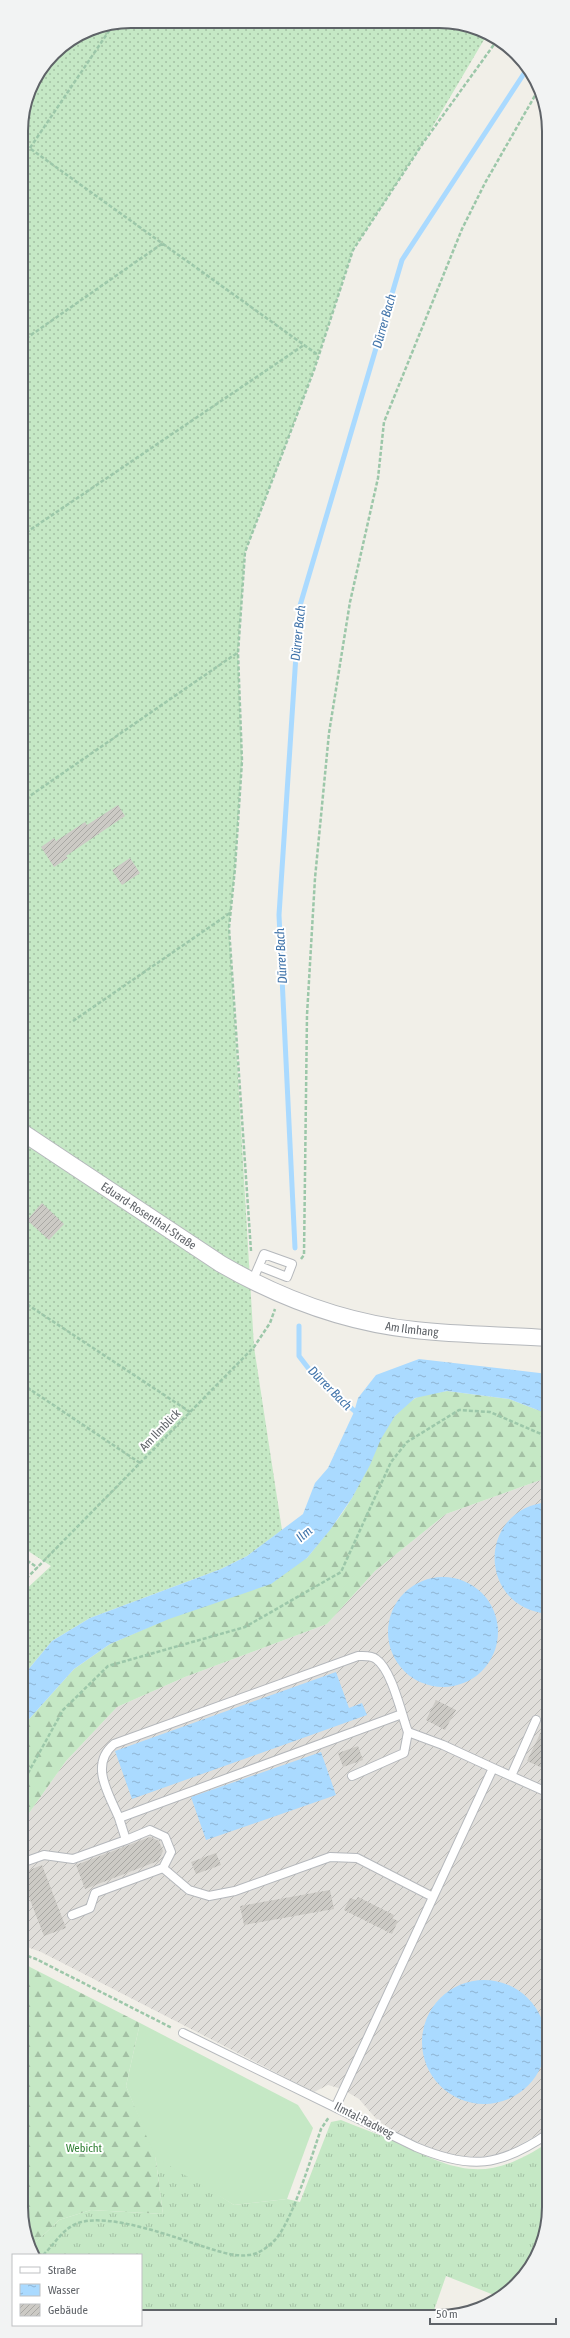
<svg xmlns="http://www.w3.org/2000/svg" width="570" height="2338" font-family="'Asap Condensed',sans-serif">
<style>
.industrial{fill:url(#industrial-furrows)}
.grass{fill:url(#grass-tufts)}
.forest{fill:url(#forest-firs)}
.garden{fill:url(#garden-dots)}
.pitch{fill:#c5e8c5}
.water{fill:url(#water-ripples)}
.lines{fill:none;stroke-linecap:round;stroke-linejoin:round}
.stream{stroke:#aadaff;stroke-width:5}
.building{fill:url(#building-hatch)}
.lane-casing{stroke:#b5b8bc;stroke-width:10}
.street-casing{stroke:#b5b8bc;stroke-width:18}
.path{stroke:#9cc7a9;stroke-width:2.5;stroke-dasharray:4 2;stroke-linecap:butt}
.lane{stroke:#fff;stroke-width:8}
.street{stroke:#fff;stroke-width:16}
.labels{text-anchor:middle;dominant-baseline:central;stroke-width:4;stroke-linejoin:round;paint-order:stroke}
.street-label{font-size:12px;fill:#5f6368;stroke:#fff}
.park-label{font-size:12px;fill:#348238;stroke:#fff}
.water-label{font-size:13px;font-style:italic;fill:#4174aa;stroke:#fff}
.rim{fill:none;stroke:#5f6368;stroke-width:2}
</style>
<defs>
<pattern id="industrial-furrows" width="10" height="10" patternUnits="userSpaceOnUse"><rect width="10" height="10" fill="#e0deda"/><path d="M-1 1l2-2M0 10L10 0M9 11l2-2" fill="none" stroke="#b9b8b5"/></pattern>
<pattern id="grass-tufts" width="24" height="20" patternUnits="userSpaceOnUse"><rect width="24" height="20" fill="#c5e8c5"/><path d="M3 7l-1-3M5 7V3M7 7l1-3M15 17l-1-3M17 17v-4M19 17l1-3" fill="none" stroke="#a3c0a4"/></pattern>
<pattern id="forest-firs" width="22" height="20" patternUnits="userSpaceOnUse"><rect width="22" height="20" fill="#c5e8c5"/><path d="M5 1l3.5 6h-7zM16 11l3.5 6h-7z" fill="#a3c0a4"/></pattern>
<pattern id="garden-dots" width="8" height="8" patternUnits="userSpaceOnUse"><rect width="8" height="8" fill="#c5e8c5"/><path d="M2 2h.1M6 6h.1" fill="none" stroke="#a3c0a4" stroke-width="1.8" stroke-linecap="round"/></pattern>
<pattern id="water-ripples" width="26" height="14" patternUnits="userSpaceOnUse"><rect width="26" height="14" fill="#aadaff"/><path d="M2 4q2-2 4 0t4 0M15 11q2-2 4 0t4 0" fill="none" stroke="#8eb4d2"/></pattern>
<pattern id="building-hatch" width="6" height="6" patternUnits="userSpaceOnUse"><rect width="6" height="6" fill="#cccac5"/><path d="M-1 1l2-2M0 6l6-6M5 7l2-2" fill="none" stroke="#a9a8a4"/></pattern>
</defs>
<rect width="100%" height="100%" fill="#f1efe8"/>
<path class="industrial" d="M 549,1477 L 549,2128 L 509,2151 L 491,2156 L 465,2158 L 443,2154 L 399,2134 L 378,2121 L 359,2099 L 342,2089 L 328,2085 L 314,2092 L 41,1952 L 22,1945 L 22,1823 L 66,1761 L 117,1707 L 185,1677 L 327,1624 L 375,1571 L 446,1514 Z"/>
<path class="grass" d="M 341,2120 C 360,2128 379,2134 398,2143 C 460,2173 487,2183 549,2142 L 549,2214 L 541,2249 L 522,2280 L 499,2297 L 446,2276 L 432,2316 L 141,2315 L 141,2255 L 37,2255 L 33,2245 L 59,2220 L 91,2210 L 163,2214 L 155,2154 L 234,2205 L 287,2199 L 300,2202 L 331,2122 Z"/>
<path class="forest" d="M 447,1391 L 509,1399 L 548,1414 L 549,1477 L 446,1514 L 375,1571 L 327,1624 L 185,1677 L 117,1707 L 66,1761 L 22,1823 L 22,1727 L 74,1669 L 110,1644 L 307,1558 C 323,1538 340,1519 353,1496 C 371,1464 381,1420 414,1399 C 422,1394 437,1393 447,1391 Z
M 22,1963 L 140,2023 L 126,2086 L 155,2154 L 163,2214 L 91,2210 L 59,2220 L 33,2245 L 22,2222 Z"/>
<path class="garden" d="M 131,21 L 461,23 L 488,33 L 423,143 L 353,250 L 314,370 L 245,552 L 238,653 L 242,761 L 235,868 L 229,928 L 254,1347 L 282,1530 L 247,1556 L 221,1569 L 90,1618 L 52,1641 L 22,1677 L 22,1593 L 51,1566 L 22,1547 L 21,124 L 29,89 L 53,53 L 89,29 Z"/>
<path class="pitch" d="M 140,2023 L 298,2105 L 313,2128 L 287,2199 L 234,2205 L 155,2157 L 126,2086 Z"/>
<path class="water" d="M 419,1359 L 548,1374 L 548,1414 L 509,1399 L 447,1391 L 415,1398 L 395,1416 L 381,1439 L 370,1465 L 352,1498 L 330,1530 L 307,1558 L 271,1584 L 169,1619 L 110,1644 L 74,1669 L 22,1727 L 22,1677 L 52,1641 L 90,1618 L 221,1569 L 247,1556 L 303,1514 L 315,1483 L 328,1468 L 354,1412 L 358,1398 L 376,1375 Z
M 549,1502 L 549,1614 C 477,1609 476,1508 549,1502 Z
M388 1632a55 55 0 1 1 110 0a55 55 0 1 1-110 0Z
M 336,1672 L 349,1708 L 362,1703 L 367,1715 L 132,1799 L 115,1751 Z
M 321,1752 L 336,1795 L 206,1840 L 191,1797 Z
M422 2042a62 62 0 1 1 124 0a62 62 0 1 1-124 0Z"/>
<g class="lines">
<path class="stream" d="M 295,1248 L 279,915 L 299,609 L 402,260 L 527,69
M 299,1326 L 299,1356 L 312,1373 L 359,1415"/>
</g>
<path class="building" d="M 118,805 L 125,816 L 66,856 L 68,858 L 54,867 L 41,847 L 54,838 L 56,841 L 85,822 L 87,825 Z
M 130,858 L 140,873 L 122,885 L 112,870 Z
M 42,1203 L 64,1224 L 49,1240 L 27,1220 Z
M 436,1700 L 456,1710 L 445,1730 L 426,1720 Z
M 549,1715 L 549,1771 L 527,1761 Z
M 358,1746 L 363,1760 L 343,1767 L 338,1753 Z
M 150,1837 L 159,1841 L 163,1851 L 158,1861 L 85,1889 L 76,1865 Z
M 216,1853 L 221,1865 L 196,1874 L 191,1862 Z
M 42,1865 L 66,1928 L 44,1936 L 22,1879 L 22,1873 Z
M 330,1890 L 334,1909 L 244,1925 L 240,1906 Z
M 358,1897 L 394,1915 L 392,1918 L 398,1921 L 392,1934 L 344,1910 L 350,1898 L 356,1900 Z"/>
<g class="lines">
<g class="lane-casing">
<path id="lane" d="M 252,1282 L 264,1254 L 292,1264 L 287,1277 L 259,1266
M 402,1714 L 119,1818 C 109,1794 89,1765 114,1744 L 358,1656 C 364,1656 371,1655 376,1659 C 392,1670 401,1713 408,1732 L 443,1745 L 493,1768
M 352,1776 L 404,1753 L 408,1732
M 511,1776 L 536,1720
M 24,1862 L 44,1855 L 73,1859 L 126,1840 L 119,1818
M 163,1868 L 189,1890 L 209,1896 L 235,1891 L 330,1857 L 357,1858 L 433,1897
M 72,1915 L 90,1908 L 95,1893 L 163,1868 L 171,1852 L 165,1837 L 150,1830 L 126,1840
M 183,2033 L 416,2147 C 471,2170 500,2167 549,2133
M 336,2106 L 493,1768 L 549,1793"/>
</g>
<g class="street-casing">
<g id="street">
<path id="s1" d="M 22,1132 L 221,1264 C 280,1298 347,1323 415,1330 C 459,1335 504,1335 548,1338"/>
</g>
</g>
<path class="path" d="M 21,142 L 318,355
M 30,148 L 113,25
M 21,342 L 163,243
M 21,536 L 304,345
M 21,802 L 237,653
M 73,1021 L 230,913
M 251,1251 L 229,928 L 235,868 L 242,761 L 238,653 L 245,552 L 314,370 L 353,250 L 423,143 L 498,39
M 301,1259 L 304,1255 L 307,1015 L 315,878 L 329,733 L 350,602 L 378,478 L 384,422 L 462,229 L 485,183 L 537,92
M 22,1301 L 190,1412
M 22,1384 L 140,1463
M 22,1557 L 38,1568
M 22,1583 L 254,1347 L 270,1323 L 275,1309
M 22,1784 L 63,1710 L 108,1666 L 245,1627 L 341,1572 L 391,1462 L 407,1442 L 459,1410 L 490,1412 L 548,1437
M 22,1954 L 36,1959 L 172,2028
M 43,2255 C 55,2244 62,2229 78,2223 C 110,2212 176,2238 208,2248 C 221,2252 235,2257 249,2255 C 259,2254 268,2247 275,2240 C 292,2222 312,2155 321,2129 L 329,2117"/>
<use href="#lane" class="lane"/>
<use href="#street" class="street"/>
</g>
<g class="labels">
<g class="street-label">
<text stroke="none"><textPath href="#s1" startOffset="152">Eduard-Rosenthal-Straße</textPath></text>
<text stroke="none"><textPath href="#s1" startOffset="442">Am Ilmhang</textPath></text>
<text transform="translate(160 1430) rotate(-46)">Am Ilmblick</text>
<text transform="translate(364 2120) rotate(27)">Ilmtal-Radweg</text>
</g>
<g class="park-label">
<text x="84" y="2148">Webicht</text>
</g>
<g class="water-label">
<text transform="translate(384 321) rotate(-74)">Dürrer Bach</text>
<text transform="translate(298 633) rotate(-84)">Dürrer Bach</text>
<text transform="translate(281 956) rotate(-93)">Dürrer Bach</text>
<text transform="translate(330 1388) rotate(45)">Dürrer Bach</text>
<text transform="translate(304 1534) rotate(-40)">Ilm</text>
</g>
</g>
<path d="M0 0H570V2338H0ZM131 28H439A103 103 0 0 1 542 131V2207A103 103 0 0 1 439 2310H131A103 103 0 0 1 28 2207V131A103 103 0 0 1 131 28Z" fill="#f2f3f3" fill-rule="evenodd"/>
<path class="rim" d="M131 28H439A103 103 0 0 1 542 131V2207A103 103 0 0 1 439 2310H131A103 103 0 0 1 28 2207V131A103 103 0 0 1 131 28Z"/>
<rect x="12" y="2254" width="130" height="72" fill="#ffffff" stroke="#bfc1c3"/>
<rect x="20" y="2267" width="20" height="6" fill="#ffffff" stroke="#bfc1c3"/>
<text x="48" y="2274" font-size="12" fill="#5f6368">Straße</text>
<rect x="20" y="2284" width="20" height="12" fill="url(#water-ripples)" stroke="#bfc1c3"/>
<text x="48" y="2294" font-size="12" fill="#5f6368">Wasser</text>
<rect x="20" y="2304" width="20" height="12" fill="url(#building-hatch)" stroke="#bfc1c3"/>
<text x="48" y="2314" font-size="12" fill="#5f6368">Gebäude</text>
<path d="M430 2318v6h126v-6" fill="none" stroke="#5f6368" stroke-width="2"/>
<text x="436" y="2318" font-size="12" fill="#5f6368" stroke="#ffffff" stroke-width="3" paint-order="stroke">50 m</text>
</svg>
